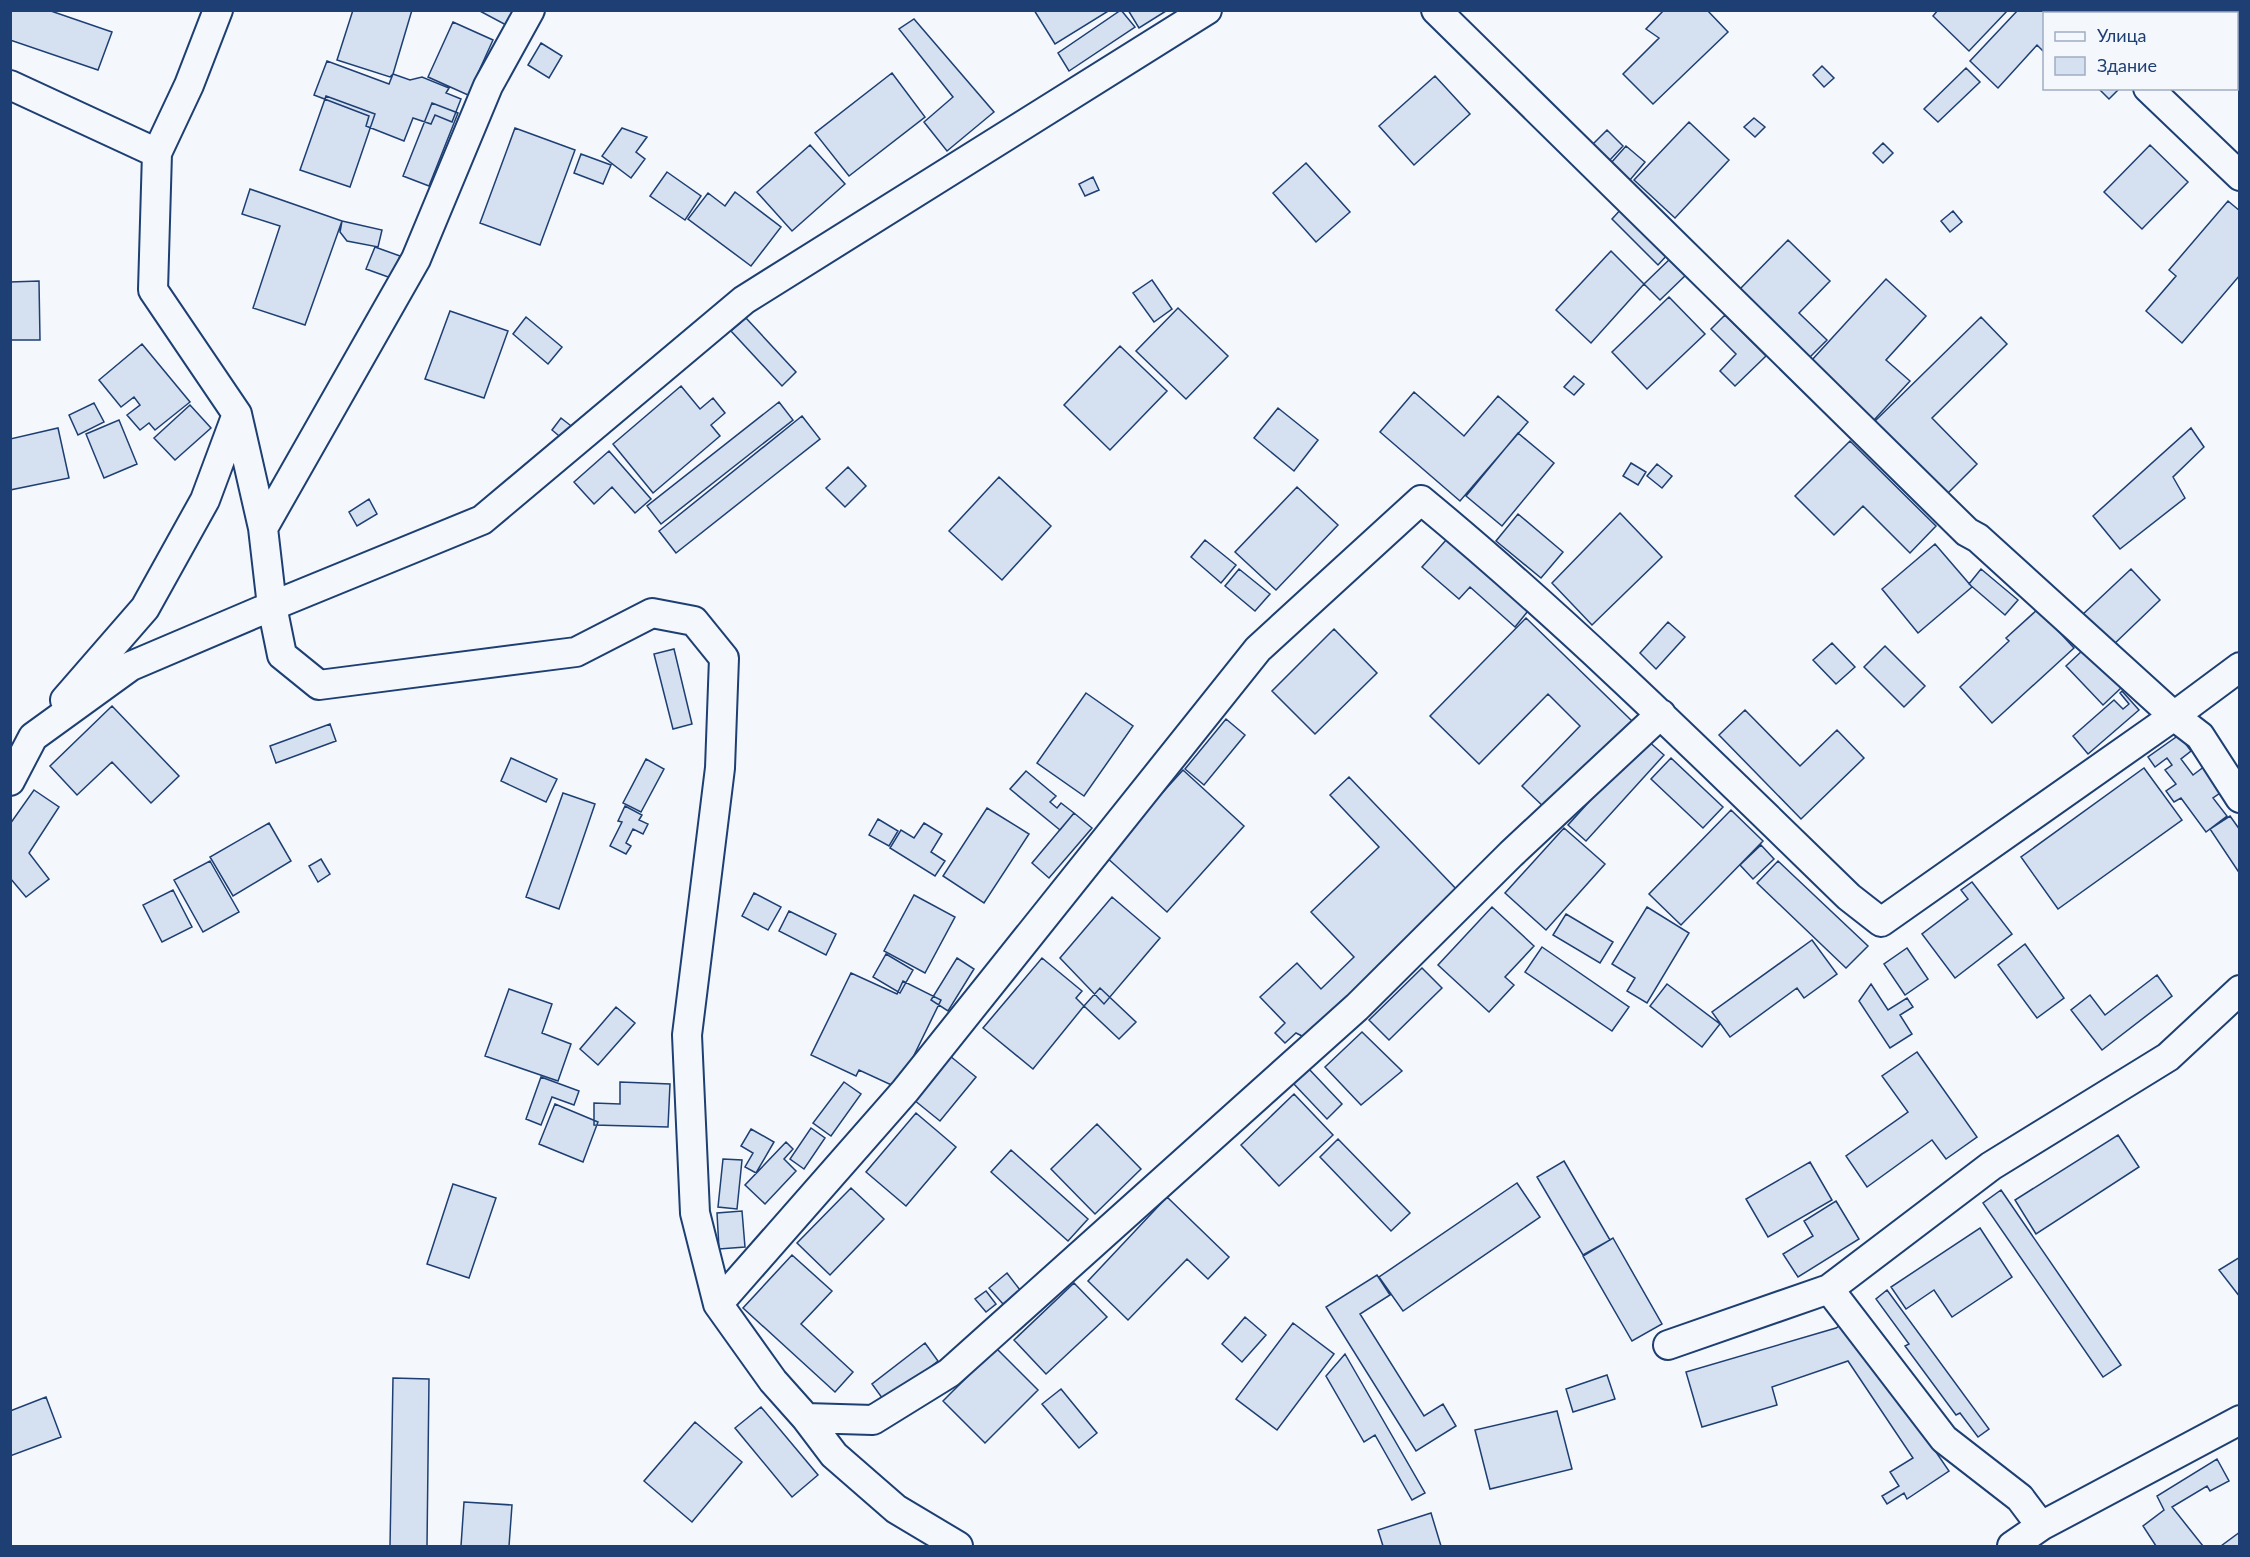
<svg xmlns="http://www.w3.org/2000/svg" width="2250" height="1557" font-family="Lato,sans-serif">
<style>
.building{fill:#d5e0f0;stroke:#1d3f73;stroke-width:1.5}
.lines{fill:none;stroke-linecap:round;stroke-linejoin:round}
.minor-casing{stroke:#1d3f73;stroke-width:32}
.minor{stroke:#f4f7fb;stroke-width:28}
</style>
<rect width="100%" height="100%" fill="#f4f7fb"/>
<path class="building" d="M 11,10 L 48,10 L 112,32 L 98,70 L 10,40 Z
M 353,10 L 412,10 L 393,74 L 390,77 L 337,60 Z
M 478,10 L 513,10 L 506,25 Z
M 1034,10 L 1110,10 L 1055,44 Z
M 1121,10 L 1135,27 L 1069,71 L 1058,53 Z
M 1128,10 L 1166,10 L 1166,11 L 1139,28 Z
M 1664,10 L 1707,10 L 1728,32 L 1653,104 L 1623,74 L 1659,38 L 1646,29 Z
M 1938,10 L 2008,10 L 1969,51 L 1933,16 Z
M 2018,10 L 2051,10 L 2054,14 L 2044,14 L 2044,52 L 2037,45 L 1998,88 L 1970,61 Z
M 914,19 L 994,112 L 947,151 L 924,122 L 953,97 L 899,29 Z
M 453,22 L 493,40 L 468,95 L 428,77 Z
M 541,43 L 562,56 L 549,78 L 528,65 Z
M 327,61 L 389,84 L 393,74 L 410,80 L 422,77 L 449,88 L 446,93 L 461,99 L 452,122 L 435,115 L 431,124 L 413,118 L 404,141 L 366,126 L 369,116 L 314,95 Z
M 1822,66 L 1834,78 L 1824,87 L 1813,75 Z
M 1966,68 L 1980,82 L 1938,122 L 1924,109 Z
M 892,73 L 925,117 L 849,176 L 815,133 Z
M 1435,76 L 1470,114 L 1414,165 L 1379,126 Z
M 2098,88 L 2120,88 L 2109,99 Z
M 326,96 L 375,114 L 350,187 L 300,170 Z
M 432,103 L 458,113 L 429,186 L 403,176 Z
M 1754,118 L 1765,127 L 1755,137 L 1744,127 Z
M 1689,122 L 1729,160 L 1675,218 L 1634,180 Z
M 515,128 L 575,150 L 540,245 L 480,223 Z
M 622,128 L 647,137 L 636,152 L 645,159 L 631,178 L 602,156 Z
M 1607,130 L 1623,146 L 1609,161 L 1593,144 Z
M 1883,143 L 1893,153 L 1883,163 L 1873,153 Z
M 810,145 L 845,184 L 792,231 L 757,192 Z
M 2150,145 L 2188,182 L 2142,229 L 2104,192 Z
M 1626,146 L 1645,162 L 1630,180 L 1611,163 Z
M 581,154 L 611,165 L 603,184 L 574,173 Z
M 1306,163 L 1350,212 L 1316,242 L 1273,193 Z
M 667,172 L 701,196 L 685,220 L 650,196 Z
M 1093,177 L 1099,190 L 1085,196 L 1079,184 Z
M 250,189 L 342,221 L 305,325 L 253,308 L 280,226 L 242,214 Z
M 735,192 L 781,227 L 751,266 L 688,219 L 708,193 L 725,206 Z
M 2228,201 L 2240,211 L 2240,275 L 2182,343 L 2146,311 L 2176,276 L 2169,270 Z
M 1622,208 L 1669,253 L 1658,265 L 1612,219 Z
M 1953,211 L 1962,222 L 1950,232 L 1941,221 Z
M 342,221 L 382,230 L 378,247 L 347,241 L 340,232 Z
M 1788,240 L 1830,281 L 1799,313 L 1827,340 L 1810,357 L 1740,289 Z
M 375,247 L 400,256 L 391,278 L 366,269 Z
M 1611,251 L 1644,284 L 1591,343 L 1556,310 Z
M 1672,257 L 1688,273 L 1660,300 L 1644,284 Z
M 1886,279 L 1926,316 L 1886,360 L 1910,381 L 1874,420 L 1811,361 Z
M 1152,280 L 1172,309 L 1154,322 L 1133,293 Z
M 39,281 L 40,340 L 10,340 L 10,282 Z
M 1669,297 L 1705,334 L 1647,389 L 1612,352 Z
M 1178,308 L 1228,356 L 1186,399 L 1136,351 Z
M 450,311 L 508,331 L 484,398 L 425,379 Z
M 1725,315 L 1766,356 L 1735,386 L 1720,371 L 1736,354 L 1711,329 Z
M 526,317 L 562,347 L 548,364 L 513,334 Z
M 1981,317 L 2007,344 L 1932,418 L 1977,464 L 1947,494 L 1875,421 Z
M 746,318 L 796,372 L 782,386 L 731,331 Z
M 142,344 L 190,402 L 155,430 L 149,423 L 140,430 L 127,415 L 140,405 L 134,397 L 121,407 L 99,380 Z
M 1120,346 L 1167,391 L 1110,450 L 1064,405 Z
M 1574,376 L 1584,384 L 1574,395 L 1564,387 Z
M 681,386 L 700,409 L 713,398 L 725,413 L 711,425 L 720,436 L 653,493 L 613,444 Z
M 1414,392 L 1464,436 L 1498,396 L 1528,422 L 1460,501 L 1380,432 Z
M 779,402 L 793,420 L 661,524 L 647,506 Z
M 94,403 L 104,422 L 78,435 L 69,415 Z
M 190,405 L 211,428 L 175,460 L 154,438 Z
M 1278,408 L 1318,440 L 1294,471 L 1254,438 Z
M 802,416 L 820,439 L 676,553 L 659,531 Z
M 561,418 L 575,429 L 565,441 L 552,430 Z
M 119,420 L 137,464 L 104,478 L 86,434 Z
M 58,428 L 69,478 L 10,490 L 10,439 Z
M 2191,428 L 2204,447 L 2173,477 L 2185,498 L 2120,549 L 2093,516 Z
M 1518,433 L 1554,463 L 1502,526 L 1466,496 Z
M 1850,441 L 1936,526 L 1910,553 L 1863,506 L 1834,535 L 1795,496 Z
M 609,451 L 651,499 L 635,513 L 612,487 L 594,504 L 574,482 Z
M 1631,463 L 1646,472 L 1638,485 L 1623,476 Z
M 1657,464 L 1672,476 L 1662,488 L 1647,476 Z
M 848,467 L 866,486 L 845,507 L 826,488 Z
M 999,477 L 1051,526 L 1002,580 L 949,531 Z
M 1297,487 L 1338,525 L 1276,590 L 1235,552 Z
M 369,499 L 377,514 L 357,526 L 349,512 Z
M 1620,513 L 1662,557 L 1592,625 L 1552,583 Z
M 1518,514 L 1563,552 L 1541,578 L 1496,541 Z
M 1447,539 L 1528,611 L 1515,627 L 1470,587 L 1459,599 L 1422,567 Z
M 1205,540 L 1236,565 L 1221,583 L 1191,557 Z
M 1935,544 L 1972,587 L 1918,633 L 1882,589 Z
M 1239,569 L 1270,594 L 1255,611 L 1225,586 Z
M 1981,569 L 2018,600 L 2005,615 L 1969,584 Z
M 2131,569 L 2160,600 L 2111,647 L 2081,616 Z
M 2038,609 L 2074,648 L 1992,723 L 1960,687 L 2009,641 L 2006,638 Z
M 1526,618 L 1632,721 L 1547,810 L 1522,786 L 1580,726 L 1548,694 L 1479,764 L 1430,716 Z
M 1668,622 L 1685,637 L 1656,669 L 1640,653 Z
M 1334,629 L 1377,673 L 1315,734 L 1272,691 Z
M 1832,643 L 1855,667 L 1836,684 L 1813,660 Z
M 1885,646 L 1925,686 L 1904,707 L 1864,667 Z
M 674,649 L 692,724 L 673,729 L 654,654 Z
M 2084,649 L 2121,688 L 2103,705 L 2066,666 Z
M 2122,691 L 2139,710 L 2088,754 L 2073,736 L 2114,700 L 2123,709 L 2129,704 L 2120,693 Z
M 1086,693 L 1133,726 L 1084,796 L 1037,763 Z
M 112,706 L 179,776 L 151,803 L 112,762 L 77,795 L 50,766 Z
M 1745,710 L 1800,766 L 1837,730 L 1864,758 L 1801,819 L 1719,735 Z
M 1226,719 L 1245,735 L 1204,785 L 1185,769 Z
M 330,724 L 336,741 L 276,763 L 270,746 Z
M 2179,735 L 2191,751 L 2181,759 L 2193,775 L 2205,766 L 2223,791 L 2213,798 L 2227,816 L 2206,832 L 2181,798 L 2174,802 L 2166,791 L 2176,784 L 2165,770 L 2172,765 L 2167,758 L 2155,767 L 2148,757 Z
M 1646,739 L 1664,755 L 1586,841 L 1568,825 Z
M 511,758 L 557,779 L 546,802 L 501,781 Z
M 1671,758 L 1723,807 L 1703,828 L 1651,779 Z
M 646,759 L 664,769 L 641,812 L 623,803 Z
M 2144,768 L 2182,820 L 2058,909 L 2021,857 Z
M 1183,770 L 1244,826 L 1167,912 L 1105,856 Z
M 1026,771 L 1056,796 L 1050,802 L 1057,808 L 1061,803 L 1074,813 L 1060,830 L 1010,789 Z
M 1349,777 L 1460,893 L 1308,1039 L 1296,1033 L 1285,1043 L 1275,1033 L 1285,1023 L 1260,997 L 1297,963 L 1321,989 L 1354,957 L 1311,912 L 1379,847 L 1330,795 Z
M 34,790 L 59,807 L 29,853 L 49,879 L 26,897 L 10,878 L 10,824 Z
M 563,793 L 595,804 L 559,909 L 526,897 Z
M 625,806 L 642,815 L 639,820 L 648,824 L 643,834 L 633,829 L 626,843 L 631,846 L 626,854 L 610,846 L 622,822 L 618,821 Z
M 987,808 L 1029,834 L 984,903 L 943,876 Z
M 1731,810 L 1763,841 L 1681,925 L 1649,894 Z
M 1074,813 L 1092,828 L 1049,878 L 1032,863 Z
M 2230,816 L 2240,830 L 2240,874 L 2210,829 Z
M 878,819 L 898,831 L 889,846 L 869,835 Z
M 269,823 L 291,861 L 233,896 L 210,857 Z
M 924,823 L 942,834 L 931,852 L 945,861 L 935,876 L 890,848 L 901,830 L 914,838 Z
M 1564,828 L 1605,864 L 1546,930 L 1505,893 Z
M 1761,845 L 1774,859 L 1753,879 L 1740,865 Z
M 321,859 L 330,874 L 318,882 L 309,866 Z
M 210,861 L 239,912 L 203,932 L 174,880 Z
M 1778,861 L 1868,946 L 1846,968 L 1757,883 Z
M 1972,882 L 2012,934 L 1955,978 L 1922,934 L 1968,899 L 1961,890 Z
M 173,890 L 192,927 L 162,942 L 143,905 Z
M 754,893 L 781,907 L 768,930 L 742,916 Z
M 914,895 L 955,917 L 925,973 L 884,951 Z
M 1112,897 L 1160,938 L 1104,1004 L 1060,958 Z
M 1492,907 L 1534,946 L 1505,977 L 1514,985 L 1489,1012 L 1438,965 Z
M 1647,907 L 1689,933 L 1647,1003 L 1627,991 L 1635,978 L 1612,964 Z
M 789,911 L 836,934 L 826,955 L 779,931 Z
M 1566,914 L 1613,942 L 1600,963 L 1553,935 Z
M 1812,940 L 1837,974 L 1804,998 L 1797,988 L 1730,1037 L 1712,1012 Z
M 2025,944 L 2064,998 L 2037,1018 L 1998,965 Z
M 1542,947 L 1629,1007 L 1612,1031 L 1525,972 Z
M 1907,948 L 1928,979 L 1905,995 L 1884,964 Z
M 886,954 L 913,970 L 900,993 L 873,977 Z
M 957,958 L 974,969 L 948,1011 L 931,1000 Z
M 1042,958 L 1082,991 L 1076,998 L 1084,1006 L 1033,1069 L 983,1028 Z
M 1422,968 L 1442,988 L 1389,1040 L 1369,1020 Z
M 851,973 L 897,994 L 903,981 L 941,1000 L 898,1088 L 859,1070 L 856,1076 L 811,1055 Z
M 2157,975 L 2172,996 L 2102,1050 L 2071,1010 L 2090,995 L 2105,1015 Z
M 1667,984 L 1720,1024 L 1702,1047 L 1650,1006 Z
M 1871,984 L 1888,1010 L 1907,998 L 1913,1007 L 1900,1015 L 1912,1034 L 1890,1048 L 1859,1001 Z
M 1100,988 L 1136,1022 L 1119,1039 L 1084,1006 Z
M 509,989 L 552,1004 L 542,1033 L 571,1044 L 558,1081 L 485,1056 Z
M 616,1007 L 635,1023 L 598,1065 L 580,1049 Z
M 1362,1032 L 1402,1071 L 1361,1105 L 1325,1067 Z
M 1917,1052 L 1977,1137 L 1946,1159 L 1932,1140 L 1867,1187 L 1846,1156 L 1908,1112 L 1882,1076 Z
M 950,1056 L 976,1077 L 940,1121 L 914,1100 Z
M 1308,1068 L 1342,1104 L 1327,1119 L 1293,1083 Z
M 541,1077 L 579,1091 L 574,1105 L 552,1097 L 541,1125 L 526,1119 Z
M 620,1082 L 670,1084 L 668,1127 L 594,1125 L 594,1103 L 620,1104 Z
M 844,1082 L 861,1094 L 831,1136 L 813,1123 Z
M 1294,1094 L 1333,1135 L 1279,1186 L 1241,1145 Z
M 555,1104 L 598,1122 L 583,1162 L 539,1144 Z
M 916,1113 L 956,1147 L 906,1206 L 866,1172 Z
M 1097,1124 L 1141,1169 L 1095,1214 L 1051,1169 Z
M 811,1128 L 825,1138 L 804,1169 L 790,1159 Z
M 751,1129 L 774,1142 L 756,1173 L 745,1167 L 753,1153 L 741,1146 Z
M 2118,1135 L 2139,1167 L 2036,1234 L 2015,1200 Z
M 1338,1139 L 1410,1213 L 1391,1231 L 1320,1157 Z
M 786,1142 L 793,1149 L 784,1159 L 796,1171 L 765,1204 L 745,1185 Z
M 1011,1150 L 1088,1219 L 1068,1241 L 991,1172 Z
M 723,1159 L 742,1160 L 737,1209 L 718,1207 Z
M 1564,1161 L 1610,1240 L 1583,1255 L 1537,1177 Z
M 1810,1162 L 1832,1200 L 1768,1237 L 1746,1199 Z
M 1517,1183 L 1540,1217 L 1403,1311 L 1379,1277 Z
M 453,1184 L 496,1198 L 469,1278 L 427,1264 Z
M 851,1188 L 884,1219 L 830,1275 L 797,1243 Z
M 2001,1190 L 2121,1365 L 2103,1377 L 1983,1203 Z
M 1167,1197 L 1229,1257 L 1208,1279 L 1187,1259 L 1128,1320 L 1088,1281 Z
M 1836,1201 L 1859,1239 L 1798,1277 L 1783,1254 L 1813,1236 L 1804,1221 Z
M 742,1211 L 745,1247 L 719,1249 L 717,1213 Z
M 1980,1228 L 2012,1277 L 1952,1317 L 1934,1290 L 1906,1309 L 1891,1287 Z
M 1613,1238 L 1662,1324 L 1632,1341 L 1583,1256 Z
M 792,1255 L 832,1291 L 801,1324 L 853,1372 L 835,1392 L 743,1308 Z
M 2240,1257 L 2240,1297 L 2219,1270 Z
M 1007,1273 L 1020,1290 L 1003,1304 L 989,1288 Z
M 1377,1275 L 1390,1295 L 1360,1314 L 1424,1416 L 1443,1404 L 1456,1426 L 1416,1451 L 1326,1307 Z
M 1074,1283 L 1107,1317 L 1046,1374 L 1014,1340 Z
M 1887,1290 L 1989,1429 L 1978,1437 L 1960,1413 L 1956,1415 L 1905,1346 L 1909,1344 L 1876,1299 Z
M 986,1291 L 996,1304 L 986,1312 L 975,1299 Z
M 1245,1317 L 1266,1335 L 1242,1362 L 1222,1344 Z
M 1846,1321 L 1949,1471 L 1907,1499 L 1904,1493 L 1887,1504 L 1882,1496 L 1899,1486 L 1890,1472 L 1913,1458 L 1848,1361 L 1772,1387 L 1777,1405 L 1702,1427 L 1686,1372 L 1836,1328 Z
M 1293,1323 L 1334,1354 L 1277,1430 L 1236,1399 Z
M 925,1343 L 938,1361 L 885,1402 L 872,1384 Z
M 996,1348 L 1038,1390 L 985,1443 L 943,1401 Z
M 1345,1354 L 1425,1493 L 1412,1500 L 1375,1435 L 1364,1442 L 1326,1376 Z
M 1607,1375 L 1615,1399 L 1573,1412 L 1566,1389 Z
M 393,1378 L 429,1379 L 427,1546 L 390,1546 Z
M 1061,1389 L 1097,1433 L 1079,1448 L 1042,1404 Z
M 46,1397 L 61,1437 L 10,1456 L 10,1411 Z
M 761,1407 L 818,1475 L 792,1497 L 735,1428 Z
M 1557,1411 L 1572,1469 L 1490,1489 L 1475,1430 Z
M 695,1422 L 742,1462 L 692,1522 L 644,1481 Z
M 2217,1459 L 2229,1481 L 2210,1491 L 2207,1486 L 2172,1507 L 2203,1546 L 2156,1546 L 2143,1526 L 2164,1510 L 2157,1496 Z
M 464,1502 L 512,1505 L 509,1546 L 461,1546 Z
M 1431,1513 L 1441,1546 L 1383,1546 L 1378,1530 Z
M 2240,1532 L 2240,1546 L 2221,1546 Z"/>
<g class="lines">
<g class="minor-casing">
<path id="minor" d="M 1436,10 L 1967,532 L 1978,538 L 2174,716 L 2200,736 L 2240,798
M 2066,10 L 2069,14
M 10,85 L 157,153 L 153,290 L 237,414 L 263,528 L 272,606 L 482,520 L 744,300 L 1207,10
M 2148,88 L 2240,176
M 157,153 L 189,85 L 218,10
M 263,528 L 416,259 L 488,86 L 530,10
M 65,700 L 145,608 L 205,500 L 237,414
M 10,781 L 33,737 L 131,666 L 272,606 L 282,655 L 319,685 L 576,652 L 652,613 L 694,621 L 724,658 L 720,768 L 687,1035 L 695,1213 L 718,1304 L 773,1381 L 806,1418 L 834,1455 L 896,1509 L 958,1546
M 1829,1289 L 1944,1439 L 2020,1498 L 2041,1526
M 718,1304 L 905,1091 L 1258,649 L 1421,500 C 1571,624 1709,761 1849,897 L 1881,922 L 2174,716 L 2240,667
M 1668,1345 L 1829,1289 L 1991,1166 L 2168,1057 L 2240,990
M 806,1418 L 873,1420 L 949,1373 L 1357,1007 L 1511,854 L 1661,714
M 2012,1546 L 2041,1526 L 2240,1420"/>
</g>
<use href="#minor" class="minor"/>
</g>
<rect width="2250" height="1557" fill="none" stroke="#1d3f73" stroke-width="24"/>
<rect x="2043" y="12" width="195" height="78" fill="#f4f7fb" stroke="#9eadc5" stroke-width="1.5"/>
<rect x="2055" y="32" width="30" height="9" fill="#f4f7fb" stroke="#9eadc5" stroke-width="1.5"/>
<text x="2097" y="42" font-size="18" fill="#1d3f73">Улица</text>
<rect x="2055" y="57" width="30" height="18" fill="#d5e0f0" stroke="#9eadc5" stroke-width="1.5"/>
<text x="2097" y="72" font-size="18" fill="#1d3f73">Здание</text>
</svg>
